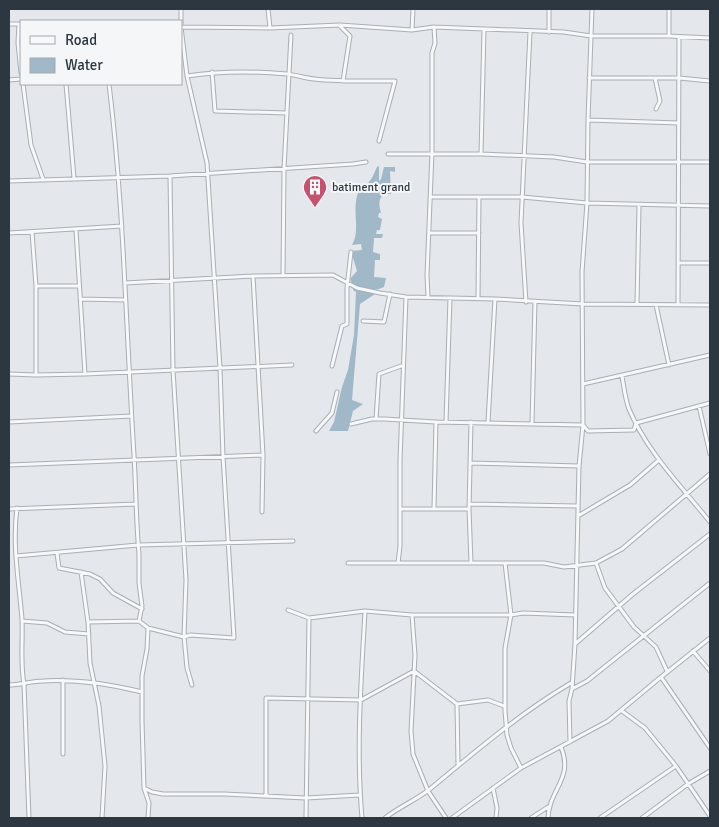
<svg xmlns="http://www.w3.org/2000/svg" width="719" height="827" font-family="Signika,sans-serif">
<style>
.water{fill:#a1b8c8}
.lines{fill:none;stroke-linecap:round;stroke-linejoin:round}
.minor-casing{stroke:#a9afb5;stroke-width:5}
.minor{stroke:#f6f8f9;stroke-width:3}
.labels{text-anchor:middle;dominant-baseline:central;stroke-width:4;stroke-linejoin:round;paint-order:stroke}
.poi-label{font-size:12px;fill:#2c3742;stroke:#f4f6f8;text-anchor:start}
</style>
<rect width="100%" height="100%" fill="#e4e7eb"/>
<path class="water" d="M 379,166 L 379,181 L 381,179 L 384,167 L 395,167 L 395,172 L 390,171 L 391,194 L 383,194 C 378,201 379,205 381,213 L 379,213 L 378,217 L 382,219 L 380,230 L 377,230 L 376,234 L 383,234 L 382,238 L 374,238 L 373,252 L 380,254 L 380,260 L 375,260 L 374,277 L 386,278 L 384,287 C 372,293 364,289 352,283 L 350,279 L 357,271 L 351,251 L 362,250 L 361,244 L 352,245 C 362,228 349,208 361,186 L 365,187 L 372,178 L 377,167 Z
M 354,287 L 375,294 L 360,304 L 352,400 L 363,404 L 353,411 L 348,431 L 329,431 L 334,422 L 342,387 L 348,370 L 354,335 L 356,292 L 353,290 Z"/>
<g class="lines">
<g class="minor-casing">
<path id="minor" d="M 181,9 L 181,27 L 187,76 L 207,163 L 220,368 L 223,456 L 234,638 L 190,635 L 184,637 L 187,668 L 192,685
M 268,9 L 270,28
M 549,9 L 549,32
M 9,24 L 21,24
M 19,24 L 18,43 L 21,73
M 340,26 L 350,36 L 343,81
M 181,27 L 270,28 L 340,25 L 412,30 L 434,27 L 564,32 L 591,36 L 669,36 L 710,38
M 412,30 L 413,9
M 669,36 L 669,9
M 212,72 L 215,111 L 287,113
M 187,76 C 220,71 254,71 287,74 C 296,75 305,78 314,79 C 340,82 368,81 395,81 L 379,141
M 589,78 L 679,78 L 710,81
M 655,78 L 660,101 L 656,109
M 9,80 L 21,79
M 23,84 L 31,145 L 43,179
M 66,84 L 74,178
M 109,84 C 124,207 126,331 134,455 C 136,488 136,521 139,554 L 139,583 L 142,606 L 139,621
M 588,120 L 679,123
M 388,154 L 481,154 L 554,157 L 587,162 L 710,162
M 481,154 L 484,30
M 9,181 L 170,176 L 353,164 L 366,162
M 430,197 L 522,197 L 587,203 L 710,206
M 76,230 L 85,374
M 32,232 L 36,286 L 36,375
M 9,233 L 122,226
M 430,233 L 479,233
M 679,263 L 710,263
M 253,276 L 263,455 L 262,512
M 283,276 L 284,169 L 291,35
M 125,283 L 253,276 L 333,275 L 357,288 L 380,293 L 406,297 L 495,299 L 583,304 L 710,305
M 36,286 L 79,286
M 428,297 L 427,275 L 432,153 L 432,53 L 435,43 L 434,27
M 80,299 L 125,300
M 478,299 L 479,197
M 526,302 L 521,223 L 530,32
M 637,304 L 639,206
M 678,304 L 679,37
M 656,305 L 669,365
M 363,321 L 384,322 L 390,294
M 332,366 L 342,326 L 347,324 L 347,288 L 351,252
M 9,374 L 36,375 L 85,374 L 292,365
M 622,376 C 624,387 625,399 629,409 C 647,452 682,487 710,522
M 583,384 L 710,355
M 699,406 L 710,454
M 376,419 L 379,374 L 401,366
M 9,422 L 131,416
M 446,422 L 450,298
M 488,422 L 495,299
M 351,424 L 372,419 L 384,419 L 436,422 L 583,425 L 588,431 L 634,430 L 636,423 L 710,403
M 532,424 L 535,301
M 316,431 L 332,413 L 337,392
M 471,463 L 579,466
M 9,465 L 263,455
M 469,504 L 578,506
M 17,508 C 12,545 19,582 22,619 C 23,641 20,663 24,684 L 29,818
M 434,508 L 436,422
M 9,509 L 136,504
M 400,509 L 469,509
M 578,516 L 630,485 L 659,460
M 57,553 L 59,568 L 90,574 L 100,579 L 113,593 L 142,609
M 16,556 L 138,545 L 293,541
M 348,563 L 544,563 L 564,567 L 596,563 L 622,549 L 710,474
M 398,563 L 400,546 L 400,461 L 406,297
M 471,563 L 469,509 L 471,422
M 505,563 L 511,615 L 505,648 L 505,711 L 507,735 L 511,748 L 521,768
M 596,563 L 605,588 L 634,627 L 656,647 L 667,671
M 81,572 L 88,622 L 90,663 L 99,706 L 105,766 L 102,818
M 288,610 L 309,618 L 365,611 L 412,615 L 511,615 L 523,613 L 575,615
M 412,615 L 415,655 L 411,731 L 413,754 L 428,791 L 446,818
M 22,621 L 47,623 L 65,632 L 89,634
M 88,622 L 139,621 L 148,628 L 147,649 L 142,676 L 142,721 L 144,788 L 149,803 L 148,818
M 148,628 L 184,637 L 186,580 L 173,370 L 170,176
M 575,644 L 633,594 L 710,534
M 693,651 L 710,671
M 661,677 L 710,748
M 63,680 L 63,754
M 9,685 C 20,685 32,681 43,681 C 78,679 109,684 142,692
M 572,689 L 587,681 L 710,583
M 457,704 L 458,764
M 622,711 L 645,728 L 676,766 L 710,816
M 570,742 L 569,701 L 572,689 L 575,644 L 579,466 L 583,425 L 582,272 L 587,203 L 588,120 L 592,9
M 144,788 L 152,792 L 163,794 L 224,794 L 306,798 L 360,795
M 493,788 L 497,808 L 496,818
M 266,796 L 266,698 L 361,700 L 414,671 L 457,704 L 488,700 L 504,706
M 306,818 L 309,618
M 362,818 C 356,750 361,680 365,612
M 385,818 C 399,807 416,800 430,789 C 476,751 520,713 571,683
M 452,818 L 521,768 L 608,721 L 661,677 L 710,638
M 531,818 L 548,807
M 548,818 C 549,789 574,779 561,747
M 600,818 L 676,766
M 642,818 L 688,784 L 710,771"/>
</g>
<use href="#minor" class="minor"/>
</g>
<defs>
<g id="building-pin" transform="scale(1.25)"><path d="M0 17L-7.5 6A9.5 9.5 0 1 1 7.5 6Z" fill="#c7526f" stroke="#f4f6f8"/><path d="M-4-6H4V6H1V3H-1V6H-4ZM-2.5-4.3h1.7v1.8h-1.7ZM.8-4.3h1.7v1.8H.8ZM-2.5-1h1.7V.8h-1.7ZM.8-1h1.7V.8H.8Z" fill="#fff"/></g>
</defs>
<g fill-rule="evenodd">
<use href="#building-pin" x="315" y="187"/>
</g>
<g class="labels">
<g class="poi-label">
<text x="332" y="187">batiment grand</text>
</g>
</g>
<rect width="719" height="827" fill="none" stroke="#2c3742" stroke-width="20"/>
<rect x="20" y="20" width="162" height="65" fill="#f4f6f8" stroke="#a4aaaf"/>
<rect x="30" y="36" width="25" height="8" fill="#f6f8f9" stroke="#a4aaaf"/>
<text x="65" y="45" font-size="15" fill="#2c3742">Road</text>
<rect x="30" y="58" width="25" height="15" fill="#a1b8c8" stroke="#a4aaaf"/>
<text x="65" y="70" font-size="15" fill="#2c3742">Water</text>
</svg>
